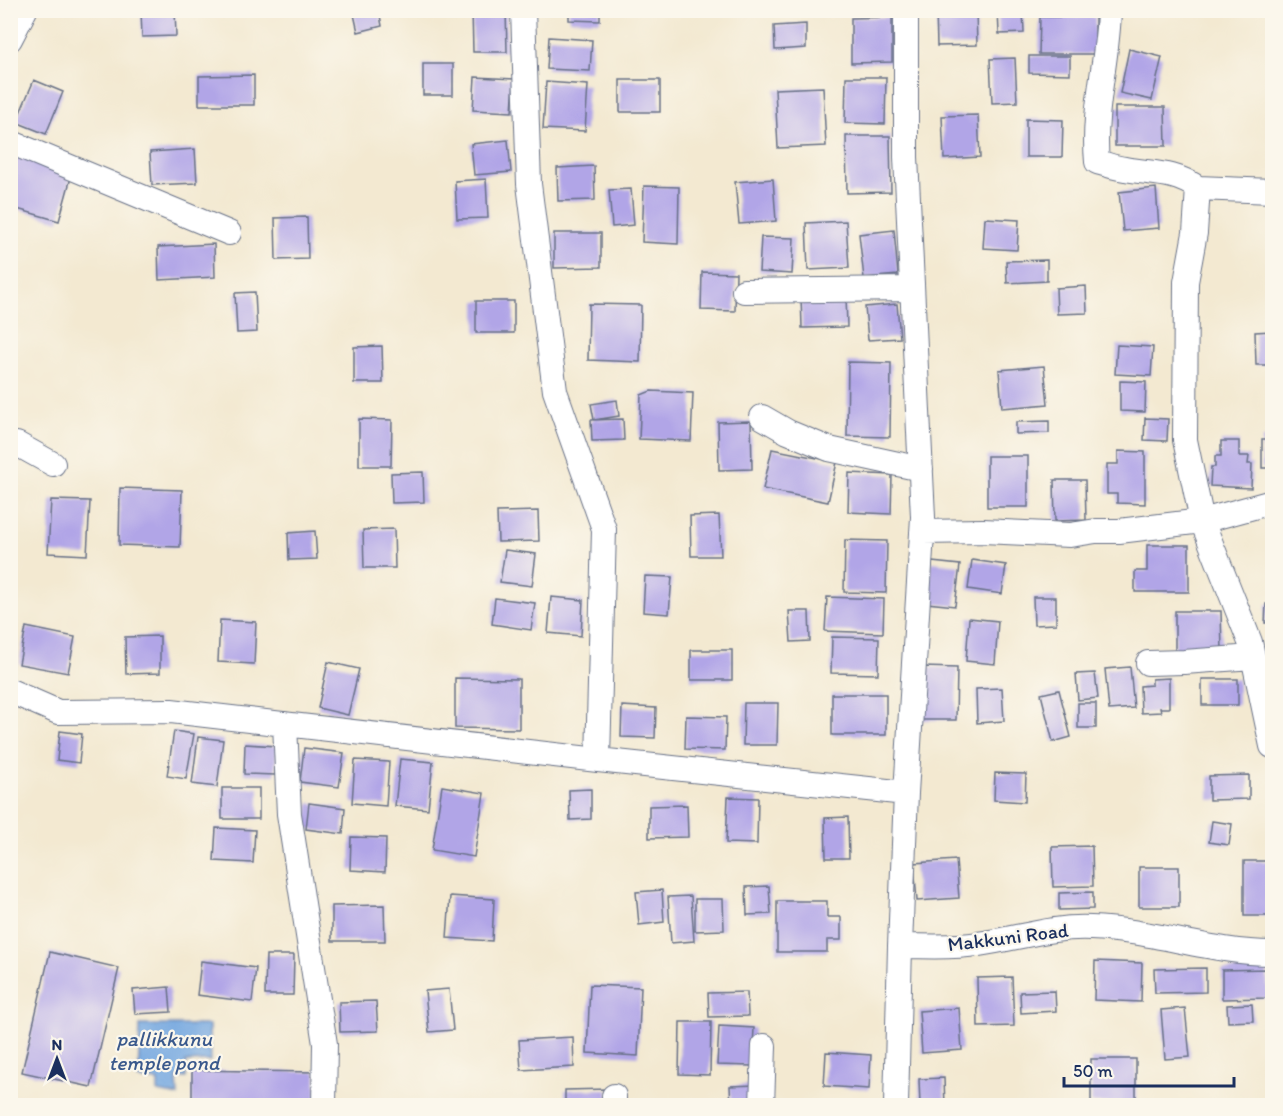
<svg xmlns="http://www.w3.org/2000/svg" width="1283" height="1116" font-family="Itim,sans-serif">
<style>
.water{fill:#74a7e0;stroke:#486b9f;stroke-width:1.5}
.building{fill:#b1a5e7}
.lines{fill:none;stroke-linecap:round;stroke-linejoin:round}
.minor-casing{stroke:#677086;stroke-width:26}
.minor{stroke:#fff;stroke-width:24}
.labels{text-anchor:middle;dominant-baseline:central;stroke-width:4.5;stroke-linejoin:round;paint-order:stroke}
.street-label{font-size:20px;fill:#1b2f5e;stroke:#fbf7ec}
.water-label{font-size:21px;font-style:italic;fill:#3a598c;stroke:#fbf7ec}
</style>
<rect width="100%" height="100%" fill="#fbf7ec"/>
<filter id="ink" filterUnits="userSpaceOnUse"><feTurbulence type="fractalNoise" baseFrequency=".0167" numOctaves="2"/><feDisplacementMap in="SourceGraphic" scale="12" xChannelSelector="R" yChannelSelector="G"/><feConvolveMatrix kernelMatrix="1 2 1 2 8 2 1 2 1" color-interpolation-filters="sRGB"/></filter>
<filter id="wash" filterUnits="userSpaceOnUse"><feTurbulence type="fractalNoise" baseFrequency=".008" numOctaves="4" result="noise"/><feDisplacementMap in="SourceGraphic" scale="24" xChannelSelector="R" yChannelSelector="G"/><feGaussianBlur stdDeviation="1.35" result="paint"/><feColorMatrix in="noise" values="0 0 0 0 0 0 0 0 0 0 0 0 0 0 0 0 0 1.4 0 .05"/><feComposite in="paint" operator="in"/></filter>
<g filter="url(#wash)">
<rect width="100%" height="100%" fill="#f3e9d1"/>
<path class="water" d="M 140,1025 L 209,1025 L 210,1061 L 186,1062 L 186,1078 L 177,1077 L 178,1096 L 158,1092 L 158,1081 L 138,1079 Z"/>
<g id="blocks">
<path class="building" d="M 141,10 L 175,10 L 176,36 L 142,37 Z
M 353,10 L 379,10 L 382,26 L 358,32 Z
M 472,10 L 506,10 L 507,52 L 473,52 Z
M 569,10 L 600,10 L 600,21 L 569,20 Z
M 936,10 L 976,10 L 977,45 L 937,46 Z
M 998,10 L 1023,10 L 1024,33 L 999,34 Z
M 892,17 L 892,62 L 851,63 L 851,18 Z
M 1040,17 L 1095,17 L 1095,54 L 1039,54 Z
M 806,24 L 806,48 L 775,50 L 774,26 Z
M 549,37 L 592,40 L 590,71 L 547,69 Z
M 1129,49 L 1162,57 L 1152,100 L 1120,93 Z
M 1029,56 L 1070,56 L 1070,74 L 1029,73 Z
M 1015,58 L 1017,102 L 992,103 L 990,59 Z
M 423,64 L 453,64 L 453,95 L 423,95 Z
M 254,75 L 254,105 L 199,105 L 199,76 Z
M 475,77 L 514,79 L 512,112 L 473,110 Z
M 846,77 L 886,77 L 885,124 L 845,123 Z
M 34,80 L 63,92 L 46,134 L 16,122 Z
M 620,80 L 660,80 L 660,112 L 620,112 Z
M 546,82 L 588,85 L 585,131 L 543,129 Z
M 823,87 L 826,146 L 778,148 L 775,89 Z
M 1115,107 L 1165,107 L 1166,146 L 1115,146 Z
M 978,115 L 980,157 L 944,159 L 942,116 Z
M 1026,119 L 1063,120 L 1062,157 L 1026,157 Z
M 846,136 L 890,136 L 891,192 L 847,193 Z
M 508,140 L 511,172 L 474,175 L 471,144 Z
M 195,149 L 197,183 L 152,185 L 150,152 Z
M 10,153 L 73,170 L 59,221 L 10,207 Z
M 594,166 L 595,200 L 558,201 L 557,168 Z
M 486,179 L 488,218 L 457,219 L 455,181 Z
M 773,179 L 776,221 L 739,224 L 735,182 Z
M 644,186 L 679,187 L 678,244 L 642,242 Z
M 1156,188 L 1159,228 L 1123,231 L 1119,192 Z
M 631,189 L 634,225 L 612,227 L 609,190 Z
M 307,217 L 308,259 L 276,260 L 275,218 Z
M 985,218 L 1019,220 L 1017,250 L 983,248 Z
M 846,221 L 849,268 L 808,270 L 806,223 Z
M 894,230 L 898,275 L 864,278 L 859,234 Z
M 554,233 L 601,233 L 601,267 L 554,268 Z
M 761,237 L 794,238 L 792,274 L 759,272 Z
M 214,244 L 215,277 L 159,280 L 158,247 Z
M 1047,260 L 1047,281 L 1007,283 L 1006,261 Z
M 702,272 L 736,273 L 735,311 L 701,310 Z
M 1086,286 L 1087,313 L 1057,314 L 1056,288 Z
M 255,292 L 257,332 L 237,333 L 235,293 Z
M 846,295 L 847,327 L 802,328 L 801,296 Z
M 476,301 L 514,301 L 514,333 L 476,333 Z
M 589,304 L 641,305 L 640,362 L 588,360 Z
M 897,304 L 900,338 L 868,340 L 865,307 Z
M 1272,331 L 1272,365 L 1256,365 L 1255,332 Z
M 1117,345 L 1153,347 L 1151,376 L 1115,374 Z
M 382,346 L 383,383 L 354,383 L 354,347 Z
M 848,362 L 891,363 L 890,437 L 847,436 Z
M 1044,366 L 1048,404 L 1002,408 L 999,370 Z
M 1120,381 L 1146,382 L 1145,412 L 1120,411 Z
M 651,391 L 693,393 L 691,441 L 639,439 L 641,395 Z
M 617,400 L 619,416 L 594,420 L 591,404 Z
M 1145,418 L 1168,419 L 1167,441 L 1144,440 Z
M 359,419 L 392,420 L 391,466 L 359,466 Z
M 623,419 L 624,440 L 592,441 L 591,420 Z
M 751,421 L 752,469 L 719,470 L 718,422 Z
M 1049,421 L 1049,433 L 1016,434 L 1016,422 Z
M 1262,439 L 1272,439 L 1272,468 L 1262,468 Z
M 1221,441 L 1239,441 L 1239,456 L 1249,456 L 1248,464 L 1252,464 L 1251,488 L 1210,486 L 1211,467 L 1215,467 L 1215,456 L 1221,456 Z
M 772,449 L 837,462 L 828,502 L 763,489 Z
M 1118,451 L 1145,452 L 1145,504 L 1117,503 L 1117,494 L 1107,494 L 1107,464 L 1118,464 Z
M 987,456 L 1028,456 L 1028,507 L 987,507 Z
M 423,472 L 424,502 L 392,503 L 391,473 Z
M 849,473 L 892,475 L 891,514 L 848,512 Z
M 1054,480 L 1085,480 L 1086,520 L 1055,521 Z
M 120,488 L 182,490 L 180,547 L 119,545 Z
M 51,500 L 90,501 L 87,555 L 48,553 Z
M 538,511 L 539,541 L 498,542 L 497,512 Z
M 719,515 L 721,556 L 691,556 L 690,516 Z
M 394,529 L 395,568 L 364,568 L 363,530 Z
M 315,531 L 317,559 L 289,560 L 288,533 Z
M 845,540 L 887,541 L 886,593 L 844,592 Z
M 1147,545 L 1189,545 L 1189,592 L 1135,592 L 1135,571 L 1147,571 Z
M 505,550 L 536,554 L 532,586 L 500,582 Z
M 972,560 L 1006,565 L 1002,594 L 968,589 Z
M 932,562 L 960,565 L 955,606 L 927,603 Z
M 645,576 L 672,577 L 669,614 L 643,612 Z
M 551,597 L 583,600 L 581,636 L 548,633 Z
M 827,597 L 884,599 L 883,633 L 825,631 Z
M 1033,597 L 1056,597 L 1056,624 L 1034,625 Z
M 495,598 L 535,603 L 531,630 L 492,624 Z
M 1266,604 L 1272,604 L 1272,623 L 1265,623 Z
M 789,611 L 809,611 L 810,641 L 791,642 Z
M 1175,611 L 1221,611 L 1222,652 L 1175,653 Z
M 969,618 L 998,621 L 995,664 L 966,661 Z
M 220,620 L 256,622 L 254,664 L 218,662 Z
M 26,627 L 75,637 L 68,673 L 19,664 Z
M 160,636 L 160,673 L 126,674 L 125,637 Z
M 832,637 L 879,638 L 878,674 L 831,673 Z
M 691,650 L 732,650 L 732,680 L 691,680 Z
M 328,662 L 359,669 L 348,715 L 318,708 Z
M 923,667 L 957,668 L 956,720 L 922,720 Z
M 1130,667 L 1134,708 L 1109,710 L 1105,669 Z
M 1095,673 L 1098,698 L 1078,700 L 1076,674 Z
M 455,678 L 519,679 L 519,729 L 455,728 Z
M 1169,678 L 1169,708 L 1160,708 L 1161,712 L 1141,713 L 1140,686 L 1152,685 L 1152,679 Z
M 1202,679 L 1238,679 L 1238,705 L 1202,705 Z
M 1002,688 L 1004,721 L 977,723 L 976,689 Z
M 1059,690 L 1071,737 L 1053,742 L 1041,694 Z
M 832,694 L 886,694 L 886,735 L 832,735 Z
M 744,703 L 778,703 L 777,745 L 743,745 Z
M 1078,703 L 1096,703 L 1096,728 L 1078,728 Z
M 622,706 L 656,708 L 655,738 L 621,737 Z
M 686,716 L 726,717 L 725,750 L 685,749 Z
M 60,731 L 82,734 L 79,763 L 57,760 Z
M 174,731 L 194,734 L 186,779 L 167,776 Z
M 198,737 L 223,740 L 217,787 L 192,784 Z
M 245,744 L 277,746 L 275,775 L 244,774 Z
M 304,748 L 344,753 L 339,787 L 300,782 Z
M 400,759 L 433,762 L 428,809 L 395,806 Z
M 355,760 L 389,762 L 386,806 L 352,803 Z
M 995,773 L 1026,774 L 1025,802 L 994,800 Z
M 1249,775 L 1249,799 L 1209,800 L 1209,776 Z
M 442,786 L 484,793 L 474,857 L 432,850 Z
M 222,788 L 259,788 L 259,819 L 222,819 Z
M 591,789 L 591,819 L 570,820 L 569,790 Z
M 728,797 L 758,798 L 757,844 L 726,843 Z
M 309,803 L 345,808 L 343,834 L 306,829 Z
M 687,805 L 688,837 L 649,838 L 649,806 Z
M 848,817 L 849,858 L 826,858 L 825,818 Z
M 1212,821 L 1232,824 L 1229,845 L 1209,842 Z
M 216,828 L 255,830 L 253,863 L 214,861 Z
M 351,837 L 386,838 L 385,872 L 350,870 Z
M 1092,846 L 1093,886 L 1053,887 L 1052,847 Z
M 956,860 L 959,898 L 917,901 L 914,863 Z
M 1244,861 L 1272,861 L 1272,916 L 1244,916 Z
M 1139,867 L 1179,867 L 1179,907 L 1139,907 Z
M 769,886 L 771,914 L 747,915 L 746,887 Z
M 662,890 L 664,922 L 639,925 L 636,892 Z
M 1093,892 L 1093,909 L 1059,910 L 1059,893 Z
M 450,896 L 494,899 L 492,941 L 447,938 Z
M 691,896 L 694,941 L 671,943 L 668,897 Z
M 695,899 L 723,899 L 724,930 L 695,931 Z
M 777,901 L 827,901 L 827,917 L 841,917 L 841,940 L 827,940 L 827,952 L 777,952 Z
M 384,905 L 385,941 L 332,941 L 332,906 Z
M 50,952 L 119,968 L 91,1087 L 22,1072 Z
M 266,955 L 294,955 L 293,995 L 265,995 Z
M 201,961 L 256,968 L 252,1002 L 197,995 Z
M 1095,961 L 1142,963 L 1141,1002 L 1094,1000 Z
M 1206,968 L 1206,992 L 1155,993 L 1154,969 Z
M 1267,969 L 1268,998 L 1222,999 L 1222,970 Z
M 1012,977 L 1014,1026 L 978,1027 L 977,978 Z
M 590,985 L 641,987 L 638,1056 L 587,1053 Z
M 169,987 L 171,1012 L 135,1014 L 133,990 Z
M 449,989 L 453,1030 L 429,1032 L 425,991 Z
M 1055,991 L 1056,1011 L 1021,1013 L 1020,992 Z
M 747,992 L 748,1016 L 709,1017 L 708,993 Z
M 376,1001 L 378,1031 L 340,1032 L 339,1002 Z
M 1252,1004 L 1253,1021 L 1228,1022 L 1227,1005 Z
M 959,1008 L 962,1050 L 922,1053 L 919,1011 Z
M 1185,1008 L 1190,1057 L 1165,1059 L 1161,1010 Z
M 680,1022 L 711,1022 L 710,1075 L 679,1074 Z
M 719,1026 L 754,1028 L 752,1066 L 717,1065 Z
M 573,1037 L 574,1067 L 521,1070 L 519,1040 Z
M 826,1052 L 871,1055 L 869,1089 L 824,1086 Z
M 1091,1059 L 1136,1059 L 1136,1103 L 1091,1103 Z
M 192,1070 L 316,1072 L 316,1106 L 192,1106 Z
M 944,1078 L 945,1106 L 920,1106 L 919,1079 Z
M 756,1085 L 757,1106 L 731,1106 L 730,1086 Z
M 608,1089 L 609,1106 L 565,1106 L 565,1090 Z"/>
</g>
</g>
<g filter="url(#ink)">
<use href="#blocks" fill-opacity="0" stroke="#677086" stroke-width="1.5"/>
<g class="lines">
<g class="minor-casing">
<path id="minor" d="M 1109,10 C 1108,61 1092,110 1097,162 C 1106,164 1115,168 1125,169 C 1153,174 1173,171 1198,188 L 1195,233 L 1186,282 L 1185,440 L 1202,521 L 1250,642 L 1272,746
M 10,39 L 25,10
M 10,142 L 229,233
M 1198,188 L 1272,191
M 744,291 L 912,289
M 762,417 L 788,432 L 829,449 L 921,469
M 10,448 L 17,444 L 53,464
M 922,532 L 983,531 L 1070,535 L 1096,531 L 1119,531 L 1202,521 L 1272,502
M 1148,663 L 1184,662 L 1253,657
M 10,691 L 58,712 L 171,711 L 598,760 L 604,529 L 555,391 L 529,184 L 523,10
M 285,724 L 289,814 L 325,1044 L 324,1106
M 598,760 L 906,793
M 900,946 L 906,793 L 923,517 L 906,157 L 906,10
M 614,1096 L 614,1106
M 762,1106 L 764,1046
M 896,1106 L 900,946 C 926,946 953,948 978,944 C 1015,939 1053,926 1091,928 C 1152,930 1212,953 1272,953"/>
</g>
<use href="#minor" class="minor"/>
</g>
</g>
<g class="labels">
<g class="street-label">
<text transform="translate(1008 937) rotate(-7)">Makkuni Road</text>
</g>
<g class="water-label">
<text x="164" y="1038">pallikkunu<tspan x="164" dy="24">temple pond</tspan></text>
</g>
</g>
<rect width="1283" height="1116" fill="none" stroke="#fbf7ec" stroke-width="36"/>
<g transform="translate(57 1059)" stroke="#fbf7ec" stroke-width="4.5" paint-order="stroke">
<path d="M0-4.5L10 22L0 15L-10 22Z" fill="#1b2f5e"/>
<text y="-9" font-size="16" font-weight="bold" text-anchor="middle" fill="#1b2f5e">N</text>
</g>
<path d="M1064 1077v9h170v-9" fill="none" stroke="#1b2f5e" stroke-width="3"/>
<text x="1073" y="1077" font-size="18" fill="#1b2f5e" stroke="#fbf7ec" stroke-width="4.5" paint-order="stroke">50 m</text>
</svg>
